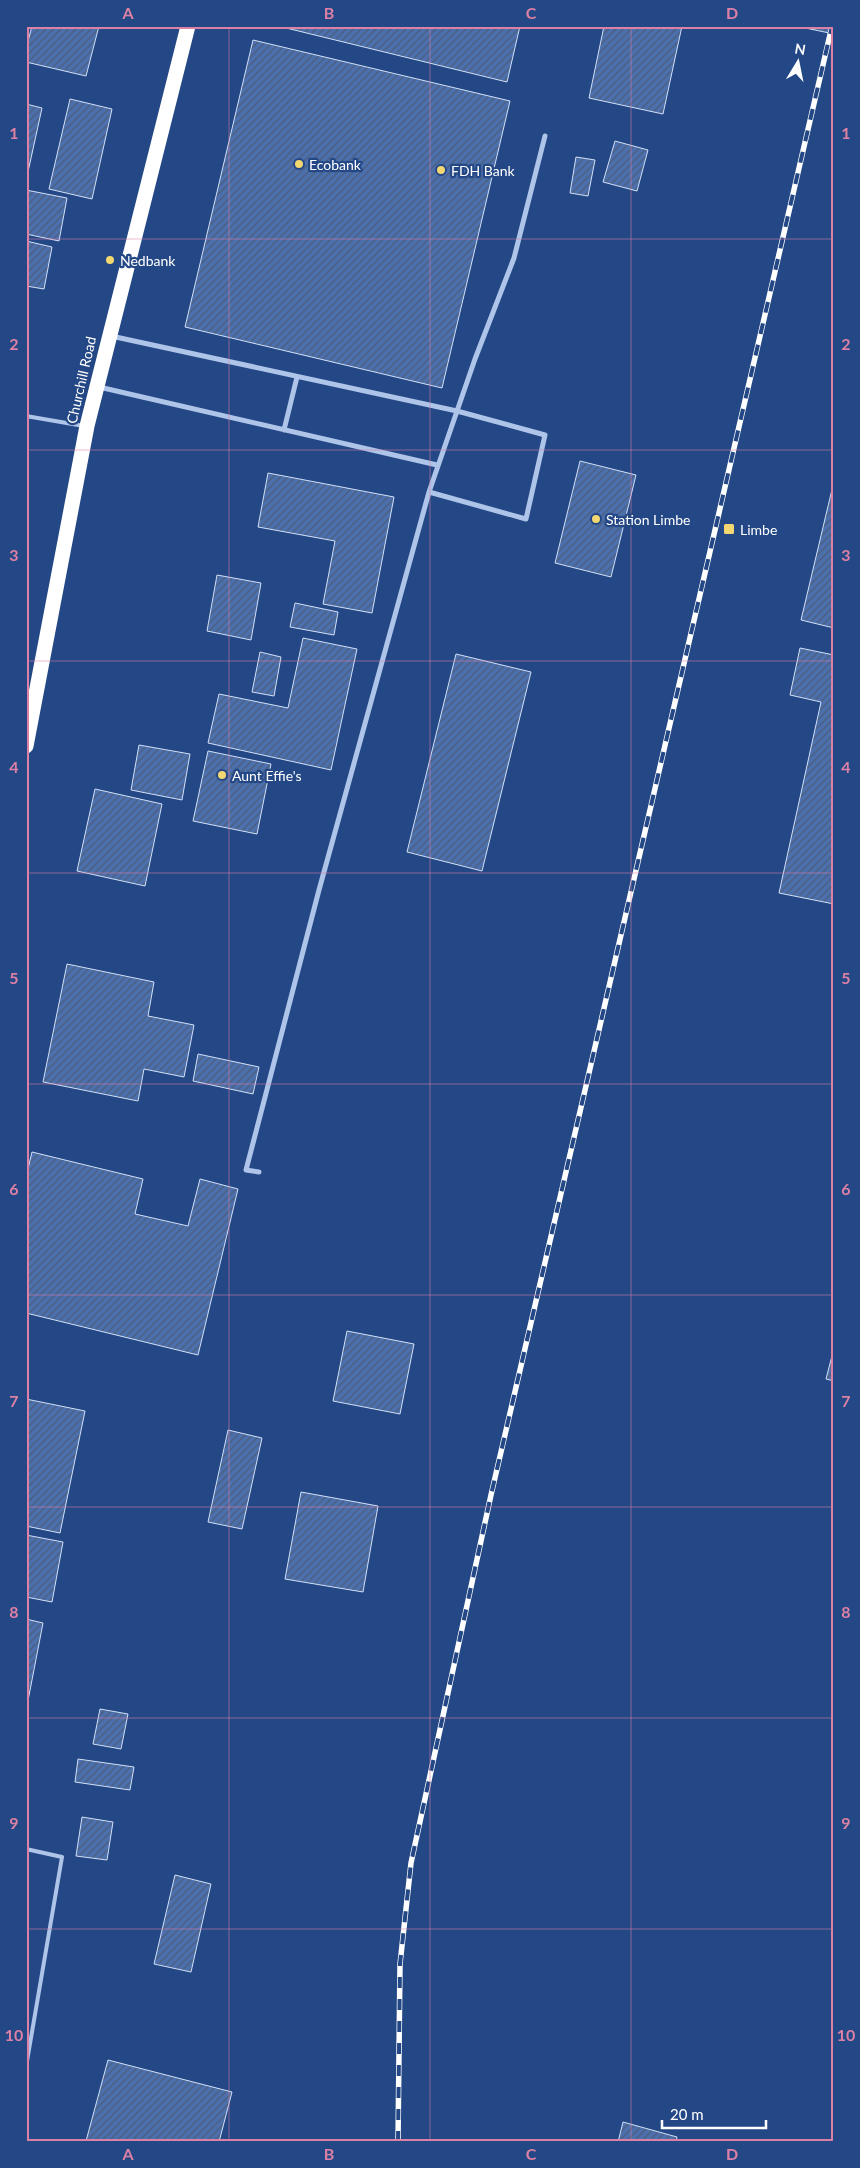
<svg xmlns="http://www.w3.org/2000/svg" width="860" height="2168" font-family="Lato,sans-serif">
<style>
.building{fill:url(#building-hatch);stroke:#d2e0f7}
.lines{fill:none;stroke-linecap:round;stroke-linejoin:round}
.lane{stroke:#aec4e9;stroke-width:4}
.street{stroke:#aec4e9;stroke-width:5}
.highway{stroke:#fff;stroke-width:15}
.rail-casing{stroke:#fff;stroke-width:5.5}
.rail{stroke:#244886;stroke-width:4;stroke-dasharray:11;stroke-linecap:butt}
.grid{fill:none;stroke:#dd80a5;stroke-width:1;stroke-opacity:0.55}
.poi-dot{fill:#f3d771;stroke:#244886;stroke-width:2}
.labels{text-anchor:middle;dominant-baseline:central;stroke-width:4.5;stroke-linejoin:round;paint-order:stroke}
.poi-label{font-size:14px;fill:#fff;stroke:#244886;text-anchor:start}
.street-label{font-size:14px;fill:#fff;stroke:#244886}
.neatline{fill:none;stroke:#dd80a5;stroke-width:2}
.grid-label{font-size:16px;text-anchor:middle;font-weight:bold;fill:#dd80a5}
</style>
<defs>
<pattern id="building-hatch" width="6" height="6" patternUnits="userSpaceOnUse" patternTransform="scale(1.25)"><rect width="6" height="6" fill="#4c70ae"/><path d="M-1 1l2-2M0 6l6-6M5 7l2-2" fill="none" stroke="#4c5c78"/></pattern>
</defs>
<rect width="100%" height="100%" fill="#244886"/>
<path class="building" d="M 32,26 L 99,26 L 86,76 L 26,62 L 26,49 Z
M 278,26 L 520,26 L 507,82 Z
M 604,26 L 682,26 L 663,114 L 589,98 Z
M 796,26 L 834,26 L 834,34 Z
M 253,40 L 510,101 L 442,388 L 185,327 Z
M 70,99 L 112,109 L 92,199 L 49,189 Z
M 26,104 L 42,108 L 26,181 Z
M 615,141 L 648,150 L 637,191 L 603,182 Z
M 576,157 L 595,160 L 588,196 L 570,193 Z
M 26,190 L 67,198 L 59,241 L 26,234 Z
M 26,241 L 52,247 L 44,289 L 26,286 Z
M 580,461 L 636,475 L 611,577 L 555,563 Z
M 268,473 L 394,497 L 372,613 L 323,604 L 335,541 L 258,527 Z
M 834,481 L 834,628 L 801,620 Z
M 217,575 L 261,583 L 251,640 L 207,631 Z
M 295,603 L 338,612 L 334,635 L 290,627 Z
M 303,638 L 357,649 L 331,770 L 208,743 L 219,694 L 288,708 Z
M 800,648 L 834,655 L 834,904 L 779,893 L 821,702 L 790,695 Z
M 260,652 L 281,657 L 274,696 L 252,692 Z
M 456,654 L 531,672 L 482,871 L 407,852 Z
M 139,745 L 190,754 L 182,800 L 131,790 Z
M 208,751 L 271,764 L 257,834 L 193,821 Z
M 95,789 L 162,804 L 145,886 L 77,871 Z
M 67,964 L 154,982 L 148,1016 L 194,1025 L 184,1077 L 144,1069 L 138,1101 L 43,1082 Z
M 198,1054 L 259,1067 L 253,1094 L 193,1081 Z
M 32,1152 L 143,1179 L 135,1214 L 188,1226 L 200,1179 L 238,1189 L 198,1355 L 26,1313 L 26,1177 Z
M 347,1331 L 414,1344 L 400,1414 L 333,1401 Z
M 834,1348 L 834,1381 L 826,1379 Z
M 26,1399 L 85,1411 L 60,1533 L 26,1526 Z
M 228,1430 L 262,1438 L 242,1529 L 208,1522 Z
M 301,1492 L 378,1506 L 363,1592 L 285,1579 Z
M 26,1535 L 63,1542 L 52,1602 L 26,1597 Z
M 26,1619 L 43,1623 L 26,1711 Z
M 100,1709 L 128,1714 L 121,1749 L 93,1744 Z
M 78,1759 L 134,1767 L 130,1790 L 75,1782 Z
M 82,1817 L 113,1822 L 107,1860 L 76,1856 Z
M 175,1875 L 211,1884 L 191,1972 L 154,1964 Z
M 108,2060 L 232,2092 L 219,2142 L 86,2141 Z
M 623,2122 L 677,2137 L 676,2142 L 618,2142 Z"/>
<g class="lines">
<path class="lane" d="M 26,416 L 84,426
M 26,1849 L 62,1857 L 26,2067"/>
<path class="street" d="M 111,336 L 457,411 L 545,435 L 526,519 L 429,492
M 99,387 L 437,465
M 284,430 L 297,377
M 259,1172 L 246,1170 L 319,890 L 429,492 L 475,359 L 514,258 L 545,136"/>
<path class="highway" d="M 26,746 L 87,426 L 188,26"/>
<g class="rail-casing">
<path id="rail" d="M 398,2142 L 400,1964 L 411,1863 L 491,1495 L 832,26"/>
</g>
<use href="#rail" class="rail"/>
</g>
<path class="grid" d="M 229,26 L 229,2142M 430,26 L 430,2142M 631,26 L 631,2142M 26,239 L 834,239M 26,450 L 834,450M 26,661 L 834,661M 26,873 L 834,873M 26,1084 L 834,1084M 26,1295 L 834,1295M 26,1507 L 834,1507M 26,1718 L 834,1718M 26,1929 L 834,1929"/>
<g class="poi-dot">
<circle cx="299" cy="164" r="5"/>
<circle cx="441" cy="170" r="5"/>
<circle cx="110" cy="260" r="5"/>
<circle cx="596" cy="519" r="5"/>
<rect x="723" y="523" width="12" height="12" rx="2.5"/>
<circle cx="222" cy="775" r="5"/>
</g>
<g class="labels">
<g class="poi-label">
<text x="309" y="164">Ecobank</text>
<text x="451" y="170">FDH Bank</text>
<text x="120" y="260">Nedbank</text>
<text x="606" y="519">Station Limbe</text>
<text x="740" y="529">Limbe</text>
<text x="232" y="775">Aunt Effie's</text>
</g>
<g class="street-label">
<text transform="translate(81 380) rotate(-77)">Churchill Road</text>
</g>
</g>
<rect width="860" height="2168" fill="none" stroke="#244886" stroke-width="55"/>
<g transform="translate(798 62) rotate(10)" stroke="#244886" stroke-width="4" paint-order="stroke">
<path d="M0-4L9 19L0 12L-9 19Z" fill="#ffffff"/>
<text y="-8" font-size="14" font-weight="bold" text-anchor="middle" fill="#ffffff">N</text>
</g>
<path d="M662 2120v8h104v-8" fill="none" stroke="#ffffff" stroke-width="2.5"/>
<text x="670" y="2120" font-size="15" fill="#ffffff" stroke="#244886" stroke-width="4" paint-order="stroke">20 m</text>
<rect x="28" y="28" width="804" height="2112" class="neatline"/>
<g class="grid-label">
<text x="128" y="19">A</text>
<text x="329" y="19">B</text>
<text x="531" y="19">C</text>
<text x="732" y="19">D</text>
<text x="14" y="139">1</text>
<text x="846" y="139">1</text>
<text x="14" y="350">2</text>
<text x="846" y="350">2</text>
<text x="14" y="561">3</text>
<text x="846" y="561">3</text>
<text x="14" y="773">4</text>
<text x="846" y="773">4</text>
<text x="14" y="984">5</text>
<text x="846" y="984">5</text>
<text x="14" y="1195">6</text>
<text x="846" y="1195">6</text>
<text x="14" y="1407">7</text>
<text x="846" y="1407">7</text>
<text x="14" y="1618">8</text>
<text x="846" y="1618">8</text>
<text x="14" y="1829">9</text>
<text x="846" y="1829">9</text>
<text x="14" y="2041">10</text>
<text x="846" y="2041">10</text>
<text x="128" y="2160">A</text>
<text x="329" y="2160">B</text>
<text x="531" y="2160">C</text>
<text x="732" y="2160">D</text>
</g>
</svg>
